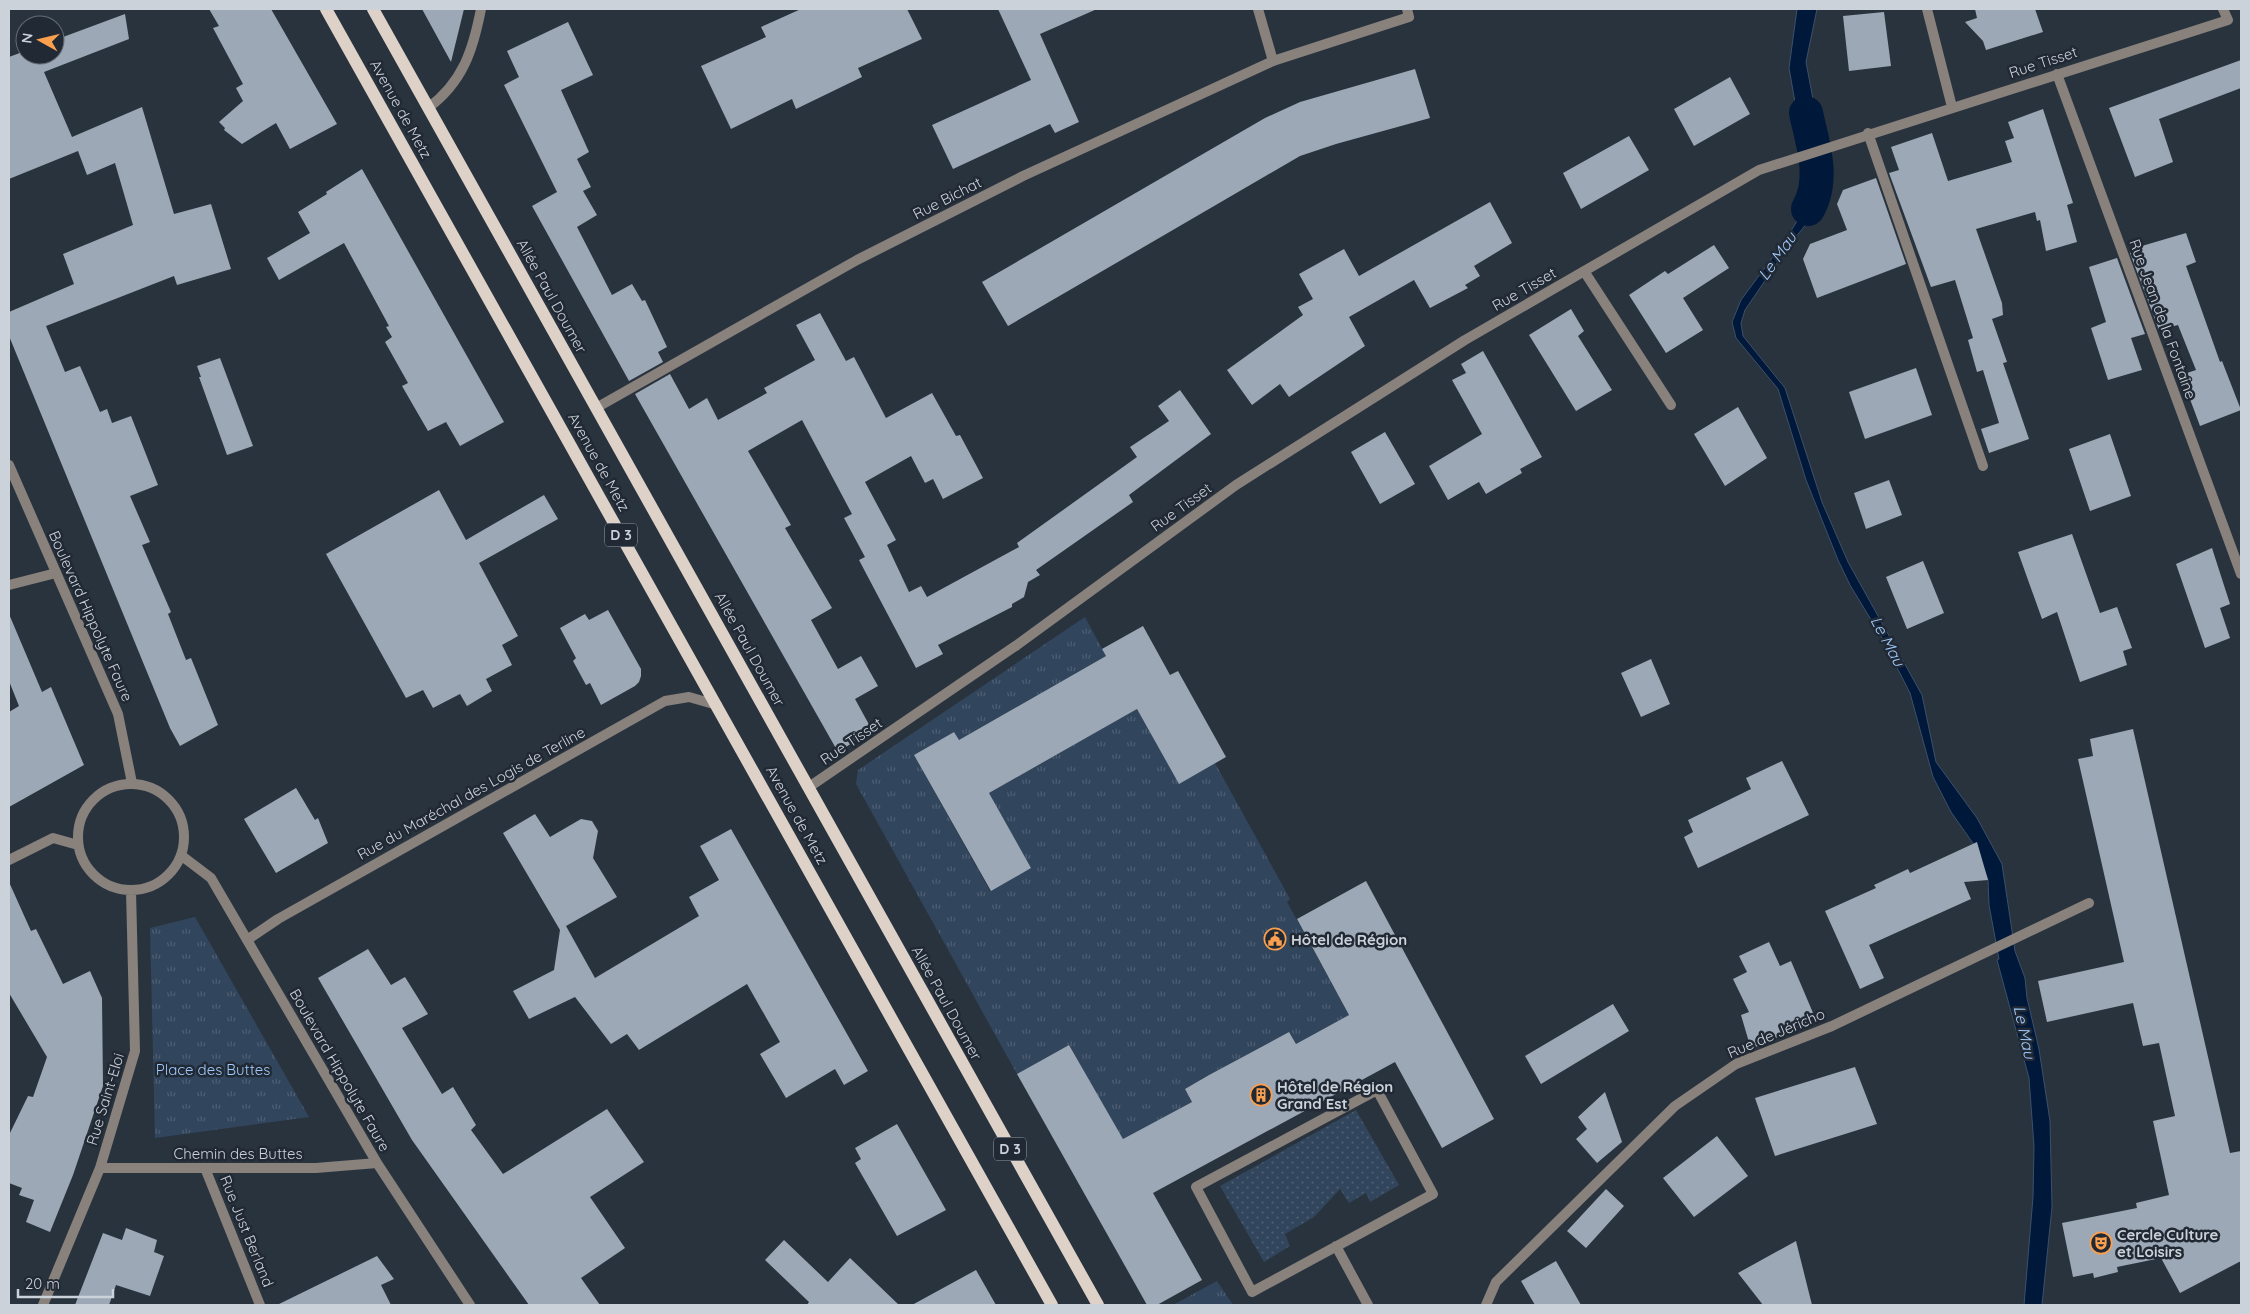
<svg xmlns="http://www.w3.org/2000/svg" width="2250" height="1314" font-family="Quicksand,sans-serif">
<style>
.grass{fill:url(#grass-dots)}
.park{fill:url(#park-tufts)}
.water{fill:#00183a;stroke:#3d506a}
.lines{fill:none;stroke-linecap:round;stroke-linejoin:round}
.canal{stroke:#00183a;stroke-width:34}
.building{fill:#9ca8b6}
.lane{stroke:#88817c;stroke-width:10}
.street{stroke:#88817c;stroke-width:10}
.primary{stroke:#ded1c7;stroke-width:12}
.labels{text-anchor:middle;dominant-baseline:central;stroke-width:5;stroke-linejoin:round;paint-order:stroke}
.shield{fill:#202934;stroke:#989fa8;stroke-width:1}
.shield-label{font-size:14px;font-weight:bold;fill:#ccd2da}
.street-label{font-size:15px;fill:#ccd2da;stroke:#202934}
.poi-label{font-size:15px;font-weight:bold;fill:#ccd2da;stroke:#202934;text-anchor:start}
.park-label{font-size:15px;fill:#a0cafc;stroke:#202934}
.water-label{font-size:16px;font-style:italic;fill:#a1cbfd;stroke:#202934}
</style>
<defs>
<pattern id="grass-dots" width="8" height="8" patternUnits="userSpaceOnUse" patternTransform="scale(1.25)"><rect width="8" height="8" fill="#31455d"/><path d="M2 2h.1M6 6h.1" fill="none" stroke="#4e5f74" stroke-width="1.8" stroke-linecap="round"/></pattern>
<pattern id="park-tufts" width="24" height="20" patternUnits="userSpaceOnUse" patternTransform="scale(1.25)"><rect width="24" height="20" fill="#31455d"/><path d="M3 7l-1-3M5 7V3M7 7l1-3M15 17l-1-3M17 17v-4M19 17l1-3" fill="none" stroke="#4e5f74"/></pattern>
</defs>
<rect width="100%" height="100%" fill="#29333e"/>
<path class="grass" d="M 1356,1110 L 1399,1185 L 1370,1202 L 1366,1193 L 1349,1203 L 1340,1189 L 1314,1217 L 1285,1234 L 1290,1246 L 1264,1262 L 1220,1186 Z"/>
<path class="park" d="M 1085,617 L 1106,656 L 959,740 L 954,732 L 914,755 L 990,891 L 1030,868 L 989,793 L 1137,709 L 1179,783 L 1215,763 L 1290,899 L 1287,902 L 1349,1015 L 1296,1044 L 1289,1032 L 1201,1079 L 1195,1086 L 1193,1084 L 1185,1089 L 1192,1102 L 1123,1139 L 1069,1045 L 1017,1074 L 856,784 L 858,770 Z
M 195,917 L 309,1117 L 155,1138 L 150,928 Z
M 1217,1281 L 1233,1305 L 1173,1305 Z"/>
<path class="water" d="M 1797,9 L 1817,9 L 1806,62 L 1822,147 L 1804,154 L 1789,68 Z
M 1825,162 L 1825,191 L 1821,206 L 1790,244 L 1745,310 L 1741,323 L 1743,336 L 1785,388 L 1822,502 L 1848,562 L 1922,695 L 1936,762 L 1977,818 L 2002,864 L 2015,951 L 2025,978 L 2027,998 L 2039,1049 L 2050,1121 L 2052,1207 L 2042,1305 L 2024,1305 L 2033,1197 L 2034,1146 L 2029,1078 L 1997,960 L 1999,959 L 1989,905 L 1988,880 L 1977,849 L 1951,812 L 1933,777 L 1910,693 L 1882,638 L 1850,585 L 1838,560 L 1806,480 L 1778,389 L 1736,338 L 1732,322 L 1741,300 L 1784,242 L 1807,205 L 1812,189 L 1811,167 Z"/>
<g class="lines">
<path class="canal" d="M 1806,113 C 1813,145 1825,179 1808,209"/>
</g>
<path class="building" d="M 209,9 L 271,9 L 337,124 L 290,149 L 276,123 L 242,144 L 224,130 L 225,128 L 219,122 L 243,101 L 236,88 L 243,84 L 213,28 L 219,26 Z
M 422,9 L 464,9 L 451,62 Z
M 801,9 L 907,9 L 922,39 L 858,68 L 862,77 L 796,109 L 792,99 L 731,129 L 701,66 L 766,37 L 761,27 Z
M 998,9 L 1097,9 L 1040,34 L 1079,122 L 1055,133 L 1050,124 L 953,169 L 932,125 L 1031,80 Z
M 1975,9 L 2035,9 L 2043,32 L 1986,50 L 1983,41 L 1965,22 L 1977,18 Z
M 1884,12 L 1891,66 L 1849,71 L 1843,16 Z
M 125,14 L 129,39 L 44,72 L 72,137 L 142,107 L 174,214 L 211,204 L 231,269 L 177,285 L 174,276 L 46,326 L 65,372 L 80,366 L 100,412 L 107,409 L 112,423 L 131,416 L 158,485 L 130,496 L 150,542 L 142,545 L 171,612 L 168,614 L 186,660 L 191,658 L 218,725 L 180,746 L 170,728 L 9,336 L 9,312 L 74,284 L 63,254 L 133,225 L 115,163 L 87,175 L 78,151 L 9,179 L 9,57 L 25,51 L 25,55 L 55,55 L 55,40 Z
M 568,22 L 593,75 L 561,90 L 589,152 L 577,159 L 591,187 L 583,191 L 597,215 L 577,227 L 612,295 L 632,284 L 642,301 L 645,300 L 667,347 L 658,352 L 663,362 L 629,381 L 532,206 L 557,192 L 504,85 L 519,77 L 507,51 Z
M 2241,60 L 2241,88 L 2159,119 L 2173,162 L 2135,177 L 2109,108 Z
M 1415,69 L 1430,118 L 1336,144 L 1300,156 L 1008,326 L 982,282 L 1265,118 L 1300,102 Z
M 1730,77 L 1750,114 L 1694,146 L 1674,109 Z
M 2043,109 L 2073,203 L 2067,205 L 2077,242 L 2046,251 L 2040,220 L 2037,221 L 2035,212 L 1976,229 L 2002,303 L 2003,315 L 1992,319 L 2007,362 L 2003,363 L 2029,439 L 1989,453 L 1981,429 L 1999,423 L 1983,370 L 1977,372 L 1968,340 L 1973,338 L 1955,280 L 1931,287 L 1889,173 L 1899,170 L 1891,147 L 1932,133 L 1948,181 L 2012,162 L 2005,141 L 2014,138 L 2008,122 Z
M 1629,136 L 1649,170 L 1581,209 L 1563,173 Z
M 362,169 L 504,422 L 460,446 L 446,422 L 428,431 L 402,386 L 408,383 L 385,342 L 392,337 L 386,327 L 389,326 L 344,243 L 279,280 L 267,258 L 310,233 L 298,212 L 327,194 L 326,192 Z
M 1876,178 L 1906,264 L 1817,298 L 1803,259 L 1810,244 L 1847,230 L 1837,204 L 1843,190 Z
M 1490,202 L 1512,243 L 1474,266 L 1480,276 L 1465,285 L 1468,288 L 1430,308 L 1414,280 L 1349,317 L 1365,346 L 1289,397 L 1280,384 L 1252,405 L 1227,370 L 1303,315 L 1298,307 L 1313,299 L 1299,274 L 1344,249 L 1359,276 Z
M 2186,233 L 2196,262 L 2186,266 L 2220,362 L 2222,361 L 2241,410 L 2200,426 L 2181,375 L 2196,370 L 2178,325 L 2159,330 L 2130,253 L 2136,251 L 2135,248 Z
M 1714,245 L 1729,268 L 1683,298 L 1703,330 L 1666,353 L 1629,295 L 1665,271 L 1668,274 Z
M 2117,258 L 2145,334 L 2131,338 L 2142,370 L 2108,380 L 2091,328 L 2106,322 L 2089,267 Z
M 1571,309 L 1584,331 L 1578,336 L 1612,390 L 1576,411 L 1529,335 Z
M 820,313 L 846,361 L 854,357 L 886,418 L 932,393 L 956,436 L 960,435 L 983,478 L 943,499 L 933,479 L 925,483 L 911,456 L 865,482 L 896,540 L 887,545 L 909,592 L 921,586 L 927,597 L 1019,547 L 1017,543 L 1137,457 L 1130,447 L 1169,421 L 1158,406 L 1180,390 L 1211,434 L 1129,495 L 1133,502 L 1036,570 L 1040,575 L 1028,582 L 1024,597 L 1012,604 L 1012,607 L 938,645 L 943,654 L 916,668 L 859,560 L 865,557 L 844,518 L 852,514 L 802,420 L 748,451 L 791,525 L 785,528 L 832,608 L 811,620 L 838,669 L 861,656 L 878,686 L 855,699 L 872,730 L 838,752 L 635,394 L 670,374 L 689,409 L 707,398 L 718,420 L 767,393 L 764,388 L 815,360 L 796,325 Z
M 1483,351 L 1542,457 L 1520,469 L 1522,473 L 1486,494 L 1479,482 L 1448,500 L 1429,466 L 1482,434 L 1452,380 L 1466,373 L 1461,364 Z
M 220,358 L 253,446 L 227,455 L 199,377 L 201,377 L 197,366 Z
M 1916,368 L 1932,415 L 1865,439 L 1849,392 Z
M 1738,407 L 1767,458 L 1725,486 L 1694,434 Z
M 1385,432 L 1415,484 L 1380,504 L 1351,452 Z
M 2110,434 L 2131,496 L 2090,511 L 2069,449 Z
M 1889,480 L 1902,515 L 1866,529 L 1854,493 Z
M 439,490 L 466,540 L 544,495 L 558,519 L 479,563 L 518,636 L 502,645 L 512,665 L 486,679 L 492,691 L 467,706 L 460,694 L 433,708 L 423,690 L 406,698 L 326,554 Z
M 2072,534 L 2100,613 L 2117,607 L 2132,648 L 2123,651 L 2127,665 L 2080,682 L 2057,612 L 2042,619 L 2018,552 Z
M 2212,548 L 2230,604 L 2220,608 L 2230,638 L 2205,648 L 2176,564 Z
M 1923,561 L 1944,613 L 1907,629 L 1886,577 Z
M 608,610 L 641,669 L 641,676 L 639,682 L 635,686 L 601,705 L 590,683 L 586,685 L 573,661 L 576,658 L 560,628 L 585,614 L 589,620 Z
M 9,614 L 42,692 L 51,687 L 84,765 L 9,807 L 9,712 L 19,706 L 9,681 Z
M 1143,626 L 1170,675 L 1178,671 L 1226,757 L 1179,784 L 1137,709 L 989,793 L 1031,868 L 991,891 L 914,755 L 954,732 L 959,740 L 1106,656 L 1102,649 Z
M 1651,659 L 1670,704 L 1641,717 L 1621,673 Z
M 2133,729 L 2230,1153 L 2241,1151 L 2241,1261 L 2180,1293 L 2161,1258 L 2117,1267 L 2118,1272 L 2094,1278 L 2093,1273 L 2073,1277 L 2062,1223 L 2137,1208 L 2136,1203 L 2169,1195 L 2153,1121 L 2175,1116 L 2159,1043 L 2143,1046 L 2133,1003 L 2047,1022 L 2038,981 L 2124,962 L 2078,759 L 2093,756 L 2090,739 Z
M 1782,761 L 1809,815 L 1698,868 L 1684,837 L 1693,832 L 1688,820 L 1751,789 L 1746,778 Z
M 296,788 L 315,820 L 318,818 L 328,843 L 276,873 L 244,819 Z
M 535,814 L 550,837 L 581,819 L 592,821 L 598,831 L 593,858 L 617,897 L 566,926 L 595,978 L 699,916 L 689,897 L 719,880 L 700,846 L 731,829 L 868,1071 L 844,1085 L 835,1069 L 786,1098 L 760,1054 L 780,1042 L 747,984 L 639,1050 L 627,1034 L 611,1044 L 575,997 L 529,1019 L 513,991 L 554,970 L 560,930 L 503,833 Z
M 1977,842 L 1988,880 L 1964,882 L 1971,899 L 1869,945 L 1884,978 L 1860,989 L 1825,911 L 1876,888 L 1874,885 L 1908,869 L 1910,873 Z
M 1366,881 L 1494,1119 L 1442,1148 L 1395,1062 L 1153,1193 L 1202,1280 L 1157,1305 L 1147,1305 L 1017,1074 L 1069,1045 L 1123,1139 L 1192,1102 L 1185,1089 L 1209,1075 L 1289,1032 L 1296,1044 L 1349,1015 L 1297,919 Z
M 9,882 L 31,931 L 36,929 L 63,984 L 90,971 L 102,998 L 103,1086 L 73,1175 L 50,1232 L 26,1222 L 34,1200 L 19,1195 L 22,1188 L 9,1183 L 9,1135 L 28,1096 L 33,1097 L 47,1057 L 9,993 Z
M 1769,942 L 1780,966 L 1791,961 L 1816,1020 L 1751,1049 L 1741,1015 L 1749,1012 L 1733,979 L 1747,972 L 1739,956 Z
M 368,949 L 391,985 L 405,977 L 428,1014 L 402,1028 L 442,1094 L 453,1087 L 476,1125 L 471,1130 L 503,1174 L 607,1109 L 644,1162 L 590,1197 L 625,1248 L 581,1278 L 600,1305 L 529,1305 L 412,1140 L 318,978 Z
M 1613,1004 L 1629,1031 L 1541,1084 L 1525,1056 Z
M 1855,1067 L 1877,1124 L 1775,1156 L 1755,1098 Z
M 1605,1092 L 1622,1142 L 1597,1163 L 1576,1139 L 1587,1129 L 1578,1117 Z
M 897,1124 L 946,1210 L 897,1236 L 855,1163 L 861,1159 L 855,1148 Z
M 1717,1136 L 1748,1176 L 1694,1217 L 1663,1178 Z
M 1606,1189 L 1624,1206 L 1586,1248 L 1567,1231 Z
M 126,1228 L 157,1240 L 154,1252 L 164,1256 L 150,1296 L 116,1285 L 109,1305 L 75,1305 L 103,1233 L 122,1240 Z
M 784,1240 L 828,1282 L 850,1258 L 899,1305 L 807,1305 L 809,1302 L 765,1260 Z
M 1796,1241 L 1812,1305 L 1763,1305 L 1738,1273 Z
M 377,1256 L 394,1279 L 381,1285 L 391,1305 L 277,1305 Z
M 1556,1261 L 1581,1305 L 1535,1305 L 1521,1281 Z
M 976,1270 L 996,1305 L 912,1305 Z"/>
<g class="lines">
<path class="lane" d="M 1273,61 L 1409,17 L 1407,9
M 9,585 L 56,573
M 1377,1090 L 1433,1194 L 1252,1292 L 1196,1187 Z
M 1336,1246 L 1368,1305"/>
<path class="street" d="M 1927,9 L 1952,107
M 2057,74 L 2241,574
M 428,108 C 463,82 473,50 481,9
M 1868,133 L 1983,466
M 1584,271 L 1671,405
M 596,408 L 857,260 L 1023,176 L 1273,61 L 1258,9
M 9,465 L 118,714 L 132,783
M78 837a53 53 0 1 1 106 0a53 53 0 1 1-106 0Z
M 809,787 L 1017,645 L 1236,485 L 1465,340 L 1759,170 L 2228,20 L 2223,9
M 182,856 L 211,878 L 377,1163 L 470,1305
M 9,860 L 53,838 L 78,845
M 247,940 L 278,919 L 665,701 L 689,697 L 717,705
M 100,1168 L 316,1168 L 377,1163
M 205,1168 L 260,1305
M 43,1305 L 100,1168 L 135,1051 L 131,891
M 1486,1305 L 1496,1282 L 1675,1106 L 1736,1064 L 1832,1026 L 2089,903"/>
<path class="primary" d="M 326,9 L 1052,1305
M 373,9 L 1098,1305"/>
</g>
<defs>
<g id="civic-ring" transform="scale(1.125)"><circle r="9.5" fill="#202934" stroke="#fa9f4e" stroke-width="1.5"/><path d="M-.6-6.5H3V-4.5H.6V-3L4-1V1h2V6H-6V1h2V-1L-.6-3ZM-1.2 2.5V6h2.4V2.5Z" fill="#fa9f4e"/></g>
<g id="building-ring" transform="scale(1.125)"><circle r="9.5" fill="#202934" stroke="#fa9f4e" stroke-width="1.5"/><path d="M-4-6H4V6H1V3H-1V6H-4ZM-2.5-4.3h1.7v1.8h-1.7ZM.8-4.3h1.7v1.8H.8ZM-2.5-1h1.7V.8h-1.7ZM.8-1h1.7V.8H.8Z" fill="#fa9f4e"/></g>
<g id="theatre-ring" transform="scale(1.125)"><circle r="9.5" fill="#202934" stroke="#fa9f4e" stroke-width="1.5"/><path d="M-5-5.5Q0-4 5-5.5V0Q5 5 0 6Q-5 5-5 0ZM-3.3-2.5H-1v1.5H-3.3ZM1-2.5H3.3v1.5H1ZM-2.8 1Q0 5.5 2.8 1Z" fill="#fa9f4e"/></g>
</defs>
<g fill-rule="evenodd">
<use href="#civic-ring" x="1275" y="939"/>
<use href="#building-ring" x="1261" y="1095"/>
<use href="#theatre-ring" x="2101" y="1243"/>
</g>
<g class="labels">
<g class="shield">
<rect x="605" y="523.5" width="32" height="23" rx="4"/>
<rect x="994" y="1137.5" width="32" height="23" rx="4"/>
</g>
<g class="shield-label">
<text x="621" y="535">D 3</text>
<text x="1010" y="1149">D 3</text>
</g>
<g class="street-label">
<text transform="translate(2043 62) rotate(-18)">Rue Tisset</text>
<text transform="translate(401 109) rotate(61)">Avenue de Metz</text>
<text transform="translate(947 198) rotate(-27)">Rue Bichat</text>
<text transform="translate(1524 289) rotate(-30)">Rue Tisset</text>
<text transform="translate(552 296) rotate(61)">Allée Paul Doumer</text>
<text transform="translate(2163 319) rotate(70)">Rue Jean de la Fontaine</text>
<text transform="translate(599 462) rotate(61)">Avenue de Metz</text>
<text transform="translate(1181 507) rotate(-36)">Rue Tisset</text>
<text transform="translate(91 616) rotate(66)">Boulevard Hippolyte Faure</text>
<text transform="translate(750 649) rotate(61)">Allée Paul Doumer</text>
<text transform="translate(851 741) rotate(-34)">Rue Tisset</text>
<text transform="translate(471 793) rotate(-29)">Rue du Maréchal des Logis de Terline</text>
<text transform="translate(797 815) rotate(61)">Avenue de Metz</text>
<text transform="translate(947 1003) rotate(61)">Allée Paul Doumer</text>
<text transform="translate(1776 1033) rotate(-23)">Rue de Jéricho</text>
<text transform="translate(340 1070) rotate(60)">Boulevard Hippolyte Faure</text>
<text transform="translate(105 1099) rotate(-73)">Rue Saint-Eloi</text>
<text x="238" y="1153">Chemin des Buttes</text>
<text transform="translate(247 1231) rotate(68)">Rue Just Berland</text>
</g>
<g class="poi-label">
<text x="1291" y="939">Hôtel de Région</text>
<text x="1277" y="1086">Hôtel de Région<tspan x="1277" dy="17">Grand Est</tspan></text>
<text x="2117" y="1234">Cercle Culture<tspan x="2117" dy="17">et Loisirs</tspan></text>
</g>
<g class="park-label">
<text x="213" y="1069">Place des Buttes</text>
</g>
<g class="water-label">
<text transform="translate(1777 256) rotate(-55)">Le Mau</text>
<text transform="translate(1888 641) rotate(62)">Le Mau</text>
<text transform="translate(2025 1032) rotate(78)">Le Mau</text>
</g>
</g>
<rect width="2250" height="1314" fill="none" stroke="#ccd2da" stroke-width="20"/>
<g transform="translate(40 40) rotate(278)"><circle r="24" fill="#202934" stroke="#656d76"/>
<path d="M0-4L9 19L0 12L-9 19Z" fill="#fa9f4e"/>
<text y="-8" font-size="14" font-weight="bold" text-anchor="middle" fill="#ccd2da">N</text>
</g>
<path d="M18 1289v8h95v-8" fill="none" stroke="#ccd2da" stroke-width="2.5"/>
<text x="25" y="1289" font-size="15" fill="#ccd2da" stroke="#202934" stroke-width="4" paint-order="stroke">20 m</text>
</svg>
